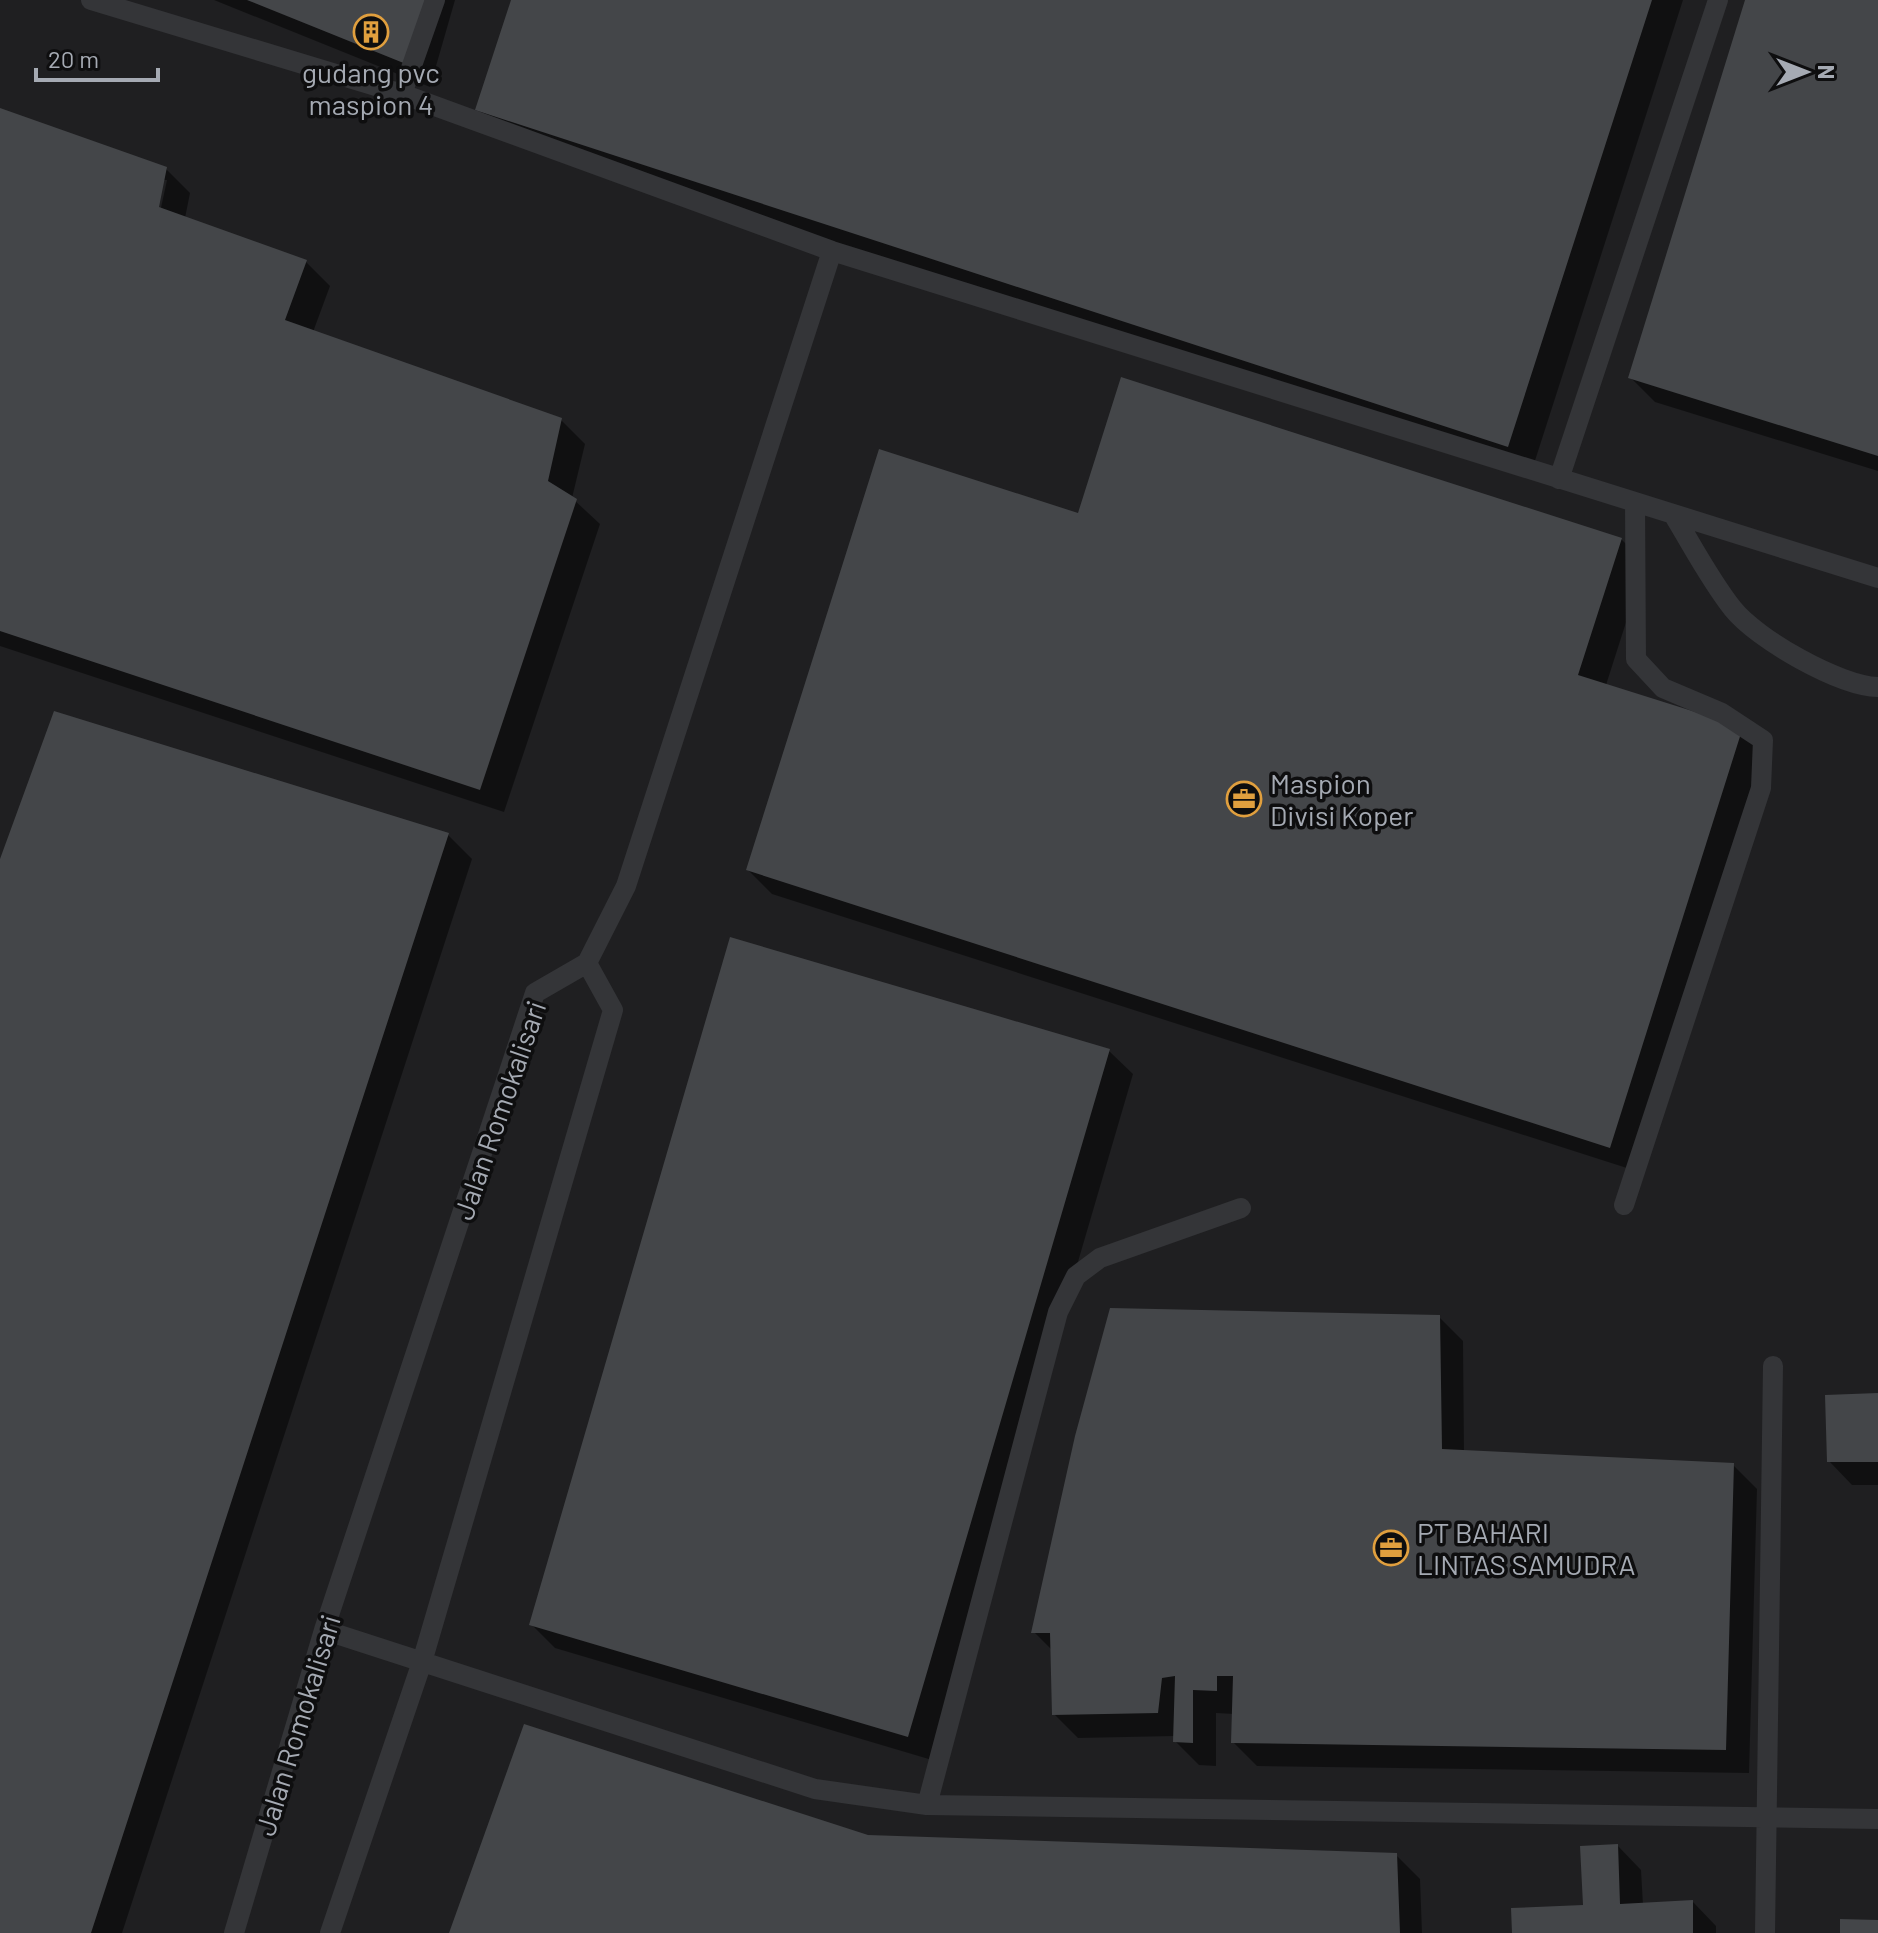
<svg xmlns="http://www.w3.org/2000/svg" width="1878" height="1933" font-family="Barlow,sans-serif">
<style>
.built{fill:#1f1f21}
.shadow{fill:#0007;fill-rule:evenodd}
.building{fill:#444649}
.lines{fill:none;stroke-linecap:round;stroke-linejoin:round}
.lane{stroke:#343538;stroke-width:20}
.labels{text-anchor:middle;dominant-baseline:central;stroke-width:7;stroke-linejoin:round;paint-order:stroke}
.poi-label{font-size:28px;fill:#a5aab3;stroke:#0e0e0f;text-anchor:start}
.street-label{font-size:28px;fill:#a5aab3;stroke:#0e0e0f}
</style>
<rect width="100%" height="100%" fill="#121314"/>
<path class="built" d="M 0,0 L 1878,0 L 1878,1933 L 0,1933 Z"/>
<path class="shadow" d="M 214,0 L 455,0 L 430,87 Z
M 513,0 L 1683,0 L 1532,470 L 501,133 L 478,109 Z
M 1747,0 L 1878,0 L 1878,471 L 1655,402 L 1631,378 Z
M 0,111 L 166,169 L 190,193 L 185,218 L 306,262 L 330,286 L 313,332 L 561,420 L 585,444 L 572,498 L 600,524 L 504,812 L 0,646 ZM 163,180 L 167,180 L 159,217 L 155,216 Z
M 1080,516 L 1621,539 L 1645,563 L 1606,685 L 1742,729 L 1766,753 L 1633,1170 L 772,894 L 748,870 Z
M 448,835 L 472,859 L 122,1933 L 0,1933 L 0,865 Z
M 1109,1051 L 1133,1074 L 932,1760 L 555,1648 L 531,1624 Z
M 1439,1317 L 1463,1341 L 1464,1452 L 1733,1465 L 1757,1489 L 1749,1773 L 1257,1766 L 1233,1742 L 1234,1714 L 1216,1713 L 1216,1766 L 1199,1765 L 1175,1741 L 1175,1736 L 1078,1738 L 1054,1714 L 1053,1651 L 1034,1632 Z
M 1878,1395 L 1878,1485 L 1852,1485 L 1829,1461 Z
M 868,1837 L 1396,1855 L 1420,1879 L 1422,1933 L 451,1933 Z
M 1618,1846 L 1641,1870 L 1643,1905 L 1693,1902 L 1716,1926 L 1716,1933 L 1514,1933 L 1585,1907 Z"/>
<path class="building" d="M 247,0 L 425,0 L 406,64 Z
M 511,0 L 1652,0 L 1508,447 L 475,110 Z
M 1745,0 L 1878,0 L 1878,456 L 1628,378 Z
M 0,108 L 167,167 L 159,207 L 307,260 L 285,320 L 562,418 L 548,481 L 577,499 L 480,790 L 0,631 Z
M 1121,377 L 1622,538 L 1578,675 L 1743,727 L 1610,1148 L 746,870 L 879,449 L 1078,513 Z
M 54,711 L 449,833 L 91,1933 L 0,1933 L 0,859 Z
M 730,937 L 1110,1049 L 908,1737 L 529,1625 Z
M 1110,1308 L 1440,1315 L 1442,1449 L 1734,1463 L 1726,1750 L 1231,1743 L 1233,1676 L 1217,1676 L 1217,1691 L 1193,1690 L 1193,1743 L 1173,1742 L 1175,1676 L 1162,1678 L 1158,1713 L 1052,1715 L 1050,1633 L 1031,1633 L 1075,1436 Z
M 1878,1393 L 1878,1462 L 1827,1462 L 1825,1395 Z
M 524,1724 L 868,1835 L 1397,1853 L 1400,1933 L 449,1933 Z
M 1618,1844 L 1620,1904 L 1693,1900 L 1693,1933 L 1512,1933 L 1511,1908 L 1583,1905 L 1580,1846 Z
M 1840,1919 L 1878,1920 L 1878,1933 L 1840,1933 Z"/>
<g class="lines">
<path class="lane" d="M 91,0 L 402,94 L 832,251 L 1878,578
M 402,94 L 435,0
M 1559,479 L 1718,0
M 1673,514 C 1692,545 1710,580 1733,609 C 1757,639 1839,686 1878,687
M 587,963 L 626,886 L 832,251
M 1624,1205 L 1761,788 L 1763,740 L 1722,713 L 1663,688 L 1636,659 L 1635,503
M 324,1630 L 815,1789 L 927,1805 L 1878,1819
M 927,1805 L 1058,1312 L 1076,1276 L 1100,1258 L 1241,1208
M 234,1933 L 324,1630 L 535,993 L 587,963
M 330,1933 L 422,1662 L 613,1010 L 587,963
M 1765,1933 L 1773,1366"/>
</g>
<defs>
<g id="building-ring" transform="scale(1.8)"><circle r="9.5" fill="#0e0e0f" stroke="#e09f3e" stroke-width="1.5"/><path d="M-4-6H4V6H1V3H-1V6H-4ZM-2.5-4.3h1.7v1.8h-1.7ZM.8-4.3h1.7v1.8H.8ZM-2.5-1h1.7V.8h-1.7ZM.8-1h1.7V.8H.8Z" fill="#e09f3e"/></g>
<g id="office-ring" transform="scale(1.8)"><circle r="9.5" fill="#0e0e0f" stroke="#e09f3e" stroke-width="1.5"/><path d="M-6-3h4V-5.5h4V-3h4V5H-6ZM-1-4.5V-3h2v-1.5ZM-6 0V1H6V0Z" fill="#e09f3e"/></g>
</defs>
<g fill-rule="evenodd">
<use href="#building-ring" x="371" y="32"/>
<use href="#office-ring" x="1244" y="799"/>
<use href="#office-ring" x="1391" y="1548"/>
</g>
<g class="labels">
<g class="poi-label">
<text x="371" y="72" text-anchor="middle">gudang pvc<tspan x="371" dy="32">maspion 4</tspan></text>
<text x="1270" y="783">Maspion<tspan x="1270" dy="32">Divisi Koper</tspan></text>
<text x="1417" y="1532">PT BAHARI<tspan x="1417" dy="32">LINTAS SAMUDRA</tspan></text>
</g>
<g class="street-label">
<text transform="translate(499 1110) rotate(-71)">Jalan Romokalisari</text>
<text transform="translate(297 1725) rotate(-73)">Jalan Romokalisari</text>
</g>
</g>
<g transform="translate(1806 72) rotate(90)" stroke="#0e0e0f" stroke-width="6" paint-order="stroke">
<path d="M0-6L14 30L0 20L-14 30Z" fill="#a5aab3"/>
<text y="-12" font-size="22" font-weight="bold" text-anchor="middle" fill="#a5aab3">N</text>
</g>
<path d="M36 68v12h122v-12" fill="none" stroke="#a5aab3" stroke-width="4"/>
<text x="48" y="68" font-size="24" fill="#a5aab3" stroke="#0e0e0f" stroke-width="6" paint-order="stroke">20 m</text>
</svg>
